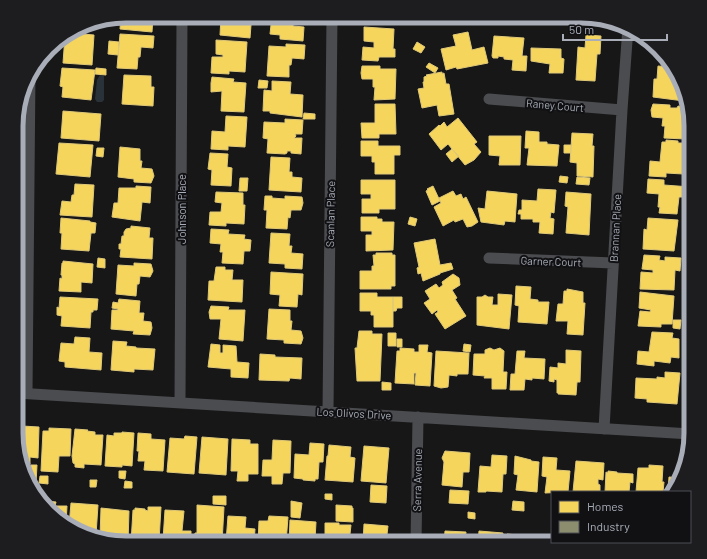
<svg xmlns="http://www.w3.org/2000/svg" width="707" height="559" font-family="Barlow,sans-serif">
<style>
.water{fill:#2a3239}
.homes{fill:#f6d55c;stroke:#dfc978}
.industry{fill:#8c8c6e;stroke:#949684}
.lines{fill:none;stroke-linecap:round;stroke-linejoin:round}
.minor{stroke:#4b4c50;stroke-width:11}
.labels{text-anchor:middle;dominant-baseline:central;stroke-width:4;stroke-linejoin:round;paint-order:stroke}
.street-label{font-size:11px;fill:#a8adb8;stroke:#111113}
.rim{fill:none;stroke:#a8adb8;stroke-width:5}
</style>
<rect width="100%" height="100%" fill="#171717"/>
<path class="water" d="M 100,75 L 104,76 L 104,100 L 102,102 L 97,102 L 95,99 L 97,80 Z"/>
<path class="homes" d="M 126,16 L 153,17 L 152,32 L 120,29 L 121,17 Z
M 213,16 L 248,16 L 247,20 L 250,20 L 250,25 L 251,25 L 250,38 L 220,35 L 221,17 Z
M 272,16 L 291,16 L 291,19 L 293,19 L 293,26 L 304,27 L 303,41 L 280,39 L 280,35 L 270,34 Z
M 364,16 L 394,16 L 394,23 L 364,22 Z
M 364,27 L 394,29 L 393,49 L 395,49 L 395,57 L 379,57 L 378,61 L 362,60 L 363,47 L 374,48 L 374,42 L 364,41 Z
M 468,32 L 472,50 L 484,47 L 488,63 L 457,69 L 456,67 L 446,70 L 441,49 L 456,46 L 453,35 Z
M 71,33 L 94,35 L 92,65 L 63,63 L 65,36 Z
M 120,34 L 154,36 L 153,48 L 141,47 L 140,57 L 138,57 L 137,69 L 117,68 Z
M 586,35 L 601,36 L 600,54 L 597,54 L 595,81 L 576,80 L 578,47 L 585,48 Z
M 494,36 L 524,38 L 522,56 L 527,56 L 526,71 L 512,70 L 513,60 L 504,59 L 504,57 L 498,56 L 498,58 L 493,58 L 492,56 Z
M 216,40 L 247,42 L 245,72 L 229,71 L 229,74 L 211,73 L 212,57 L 223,57 L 223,55 L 216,54 Z
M 109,41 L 119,42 L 118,55 L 108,54 Z
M 417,42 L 425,47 L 421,53 L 413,49 Z
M 286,44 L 305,45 L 304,59 L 292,58 L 291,65 L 289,65 L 289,77 L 267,76 L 269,46 L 286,47 Z
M 531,48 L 561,49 L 561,58 L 564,59 L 563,73 L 549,73 L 550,64 L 531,61 Z
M 429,63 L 438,68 L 435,73 L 426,67 Z
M 362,66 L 380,66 L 380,69 L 396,69 L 395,99 L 374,100 L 375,87 L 373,87 L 373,79 L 362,79 L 361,73 Z
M 658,66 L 671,67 L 676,74 L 676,78 L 679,78 L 683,83 L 684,93 L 684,101 L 653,97 L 654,79 L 657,79 Z
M 62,68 L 95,70 L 91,100 L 62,97 L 63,87 L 60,86 Z
M 96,68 L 106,69 L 106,75 L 95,74 Z
M 442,72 L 442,74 L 444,73 L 446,84 L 449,84 L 454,114 L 439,116 L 437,105 L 422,108 L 418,89 L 424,88 L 423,82 L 424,82 L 424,77 L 427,76 L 426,75 Z
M 124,75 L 151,76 L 151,87 L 154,87 L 153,106 L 122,104 Z
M 212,77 L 234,79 L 233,82 L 246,83 L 244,112 L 221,111 L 222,91 L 211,92 L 211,83 Z
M 259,80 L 268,81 L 267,88 L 258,88 Z
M 272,81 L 291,82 L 290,94 L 303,95 L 302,117 L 270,113 L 270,111 L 263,111 L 264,90 L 272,91 Z
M 375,104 L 395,104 L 396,134 L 379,134 L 379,138 L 362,138 L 361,123 L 375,123 Z
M 653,104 L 670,105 L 670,108 L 677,108 L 678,106 L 684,107 L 684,109 L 687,109 L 685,139 L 664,138 L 665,126 L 662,126 L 663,118 L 652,117 L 651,110 Z
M 63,111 L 101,114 L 99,141 L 61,138 Z
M 304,113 L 315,114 L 315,119 L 303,119 Z
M 226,116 L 247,117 L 245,147 L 228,146 L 228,150 L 211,149 L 212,131 L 225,132 Z
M 458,118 L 477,142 L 474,144 L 481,152 L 474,160 L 465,165 L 448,144 L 441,150 L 429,134 L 439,125 L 440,126 L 444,122 L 447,127 Z
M 285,119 L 303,120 L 302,134 L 295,134 L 296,136 L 294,138 L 302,138 L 301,154 L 291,153 L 291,151 L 287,151 L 287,153 L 285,154 L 267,153 L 268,139 L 263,138 L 264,122 L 285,123 Z
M 526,131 L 539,132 L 539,142 L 547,142 L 547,144 L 559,145 L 557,166 L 527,165 L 529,148 L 525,148 Z
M 572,133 L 593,134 L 592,146 L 594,146 L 593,177 L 577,176 L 577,163 L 570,162 Z
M 489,136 L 521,136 L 520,165 L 499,165 L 500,156 L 489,155 Z
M 666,140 L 678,141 L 678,143 L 685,143 L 684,153 L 690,154 L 689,172 L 683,172 L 683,174 L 666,173 L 666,177 L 649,176 L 650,161 L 660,162 L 662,142 L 666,142 Z
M 361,141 L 378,141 L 378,146 L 400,146 L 400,155 L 394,155 L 394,174 L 375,174 L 375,162 L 372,162 L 372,156 L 361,156 Z
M 59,143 L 93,145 L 90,177 L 56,174 Z
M 564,145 L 571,145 L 571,153 L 564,153 Z
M 120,147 L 140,149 L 140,161 L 142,161 L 141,168 L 152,169 L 154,176 L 151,183 L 134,182 L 134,179 L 118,177 Z
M 97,148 L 104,148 L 103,157 L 96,156 Z
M 452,149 L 459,156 L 452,162 L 446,154 Z
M 210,153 L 228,154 L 227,167 L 232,168 L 231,186 L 211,185 L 212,170 L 208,169 Z
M 271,157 L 290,158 L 289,172 L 292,172 L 292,177 L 302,178 L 301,192 L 269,190 Z
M 560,176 L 568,177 L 567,183 L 559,182 Z
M 577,177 L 590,178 L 589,185 L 576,184 Z
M 240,178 L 248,178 L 247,191 L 239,191 Z
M 648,179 L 664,180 L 664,185 L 691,187 L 690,197 L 679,197 L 677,214 L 659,213 L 660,207 L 658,207 L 659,194 L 647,193 Z
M 361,180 L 395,180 L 395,209 L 379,209 L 379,213 L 362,213 L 362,199 L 371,199 L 371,194 L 361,194 Z
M 75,184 L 94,185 L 92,217 L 60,215 L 62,201 L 71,202 L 72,195 L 74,195 Z
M 136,186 L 151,187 L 150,203 L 142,202 L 140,221 L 112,217 L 114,203 L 118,203 L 119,188 L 136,188 Z
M 433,186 L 440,201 L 432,205 L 426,191 L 428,190 L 427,189 Z
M 538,189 L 556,190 L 554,213 L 551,212 L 550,218 L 554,219 L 553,234 L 539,233 L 540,222 L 533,222 L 533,219 L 521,219 L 521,214 L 518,214 L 519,210 L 522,210 L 522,200 L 537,201 Z
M 453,191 L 456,196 L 461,194 L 463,199 L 466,197 L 478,222 L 472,226 L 467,227 L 463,219 L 455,222 L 454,220 L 443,226 L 434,207 L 441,203 L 439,198 Z
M 487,191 L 517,194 L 515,222 L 505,221 L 504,225 L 481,222 L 478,208 L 485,209 Z
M 216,192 L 243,193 L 243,205 L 245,205 L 244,224 L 226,223 L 226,226 L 209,225 L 210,212 L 221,212 L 222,203 L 215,202 Z
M 566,192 L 591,194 L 589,235 L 566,233 L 568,207 L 565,206 Z
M 265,196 L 272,196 L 272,198 L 285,199 L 285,196 L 302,197 L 303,203 L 301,210 L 291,210 L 290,218 L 288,217 L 287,229 L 266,228 L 267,210 L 264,210 Z
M 361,217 L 377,217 L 377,219 L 382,219 L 382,222 L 394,222 L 393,250 L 366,251 L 366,235 L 372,235 L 372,231 L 361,231 Z
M 410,217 L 417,219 L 415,226 L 408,224 Z
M 61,218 L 90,221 L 90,222 L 96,223 L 95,233 L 91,233 L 89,251 L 61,249 L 62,233 L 60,233 Z
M 648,218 L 678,220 L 674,251 L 643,249 L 644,229 L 647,230 Z
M 131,226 L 150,228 L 149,238 L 153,238 L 152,259 L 120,257 L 121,249 L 119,249 L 119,244 L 121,244 L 122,236 L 124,236 L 124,232 L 126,229 L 131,228 Z
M 211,229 L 229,230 L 228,234 L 245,235 L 244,239 L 251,240 L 250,251 L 244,251 L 243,264 L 222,263 L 223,252 L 220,252 L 221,244 L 210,243 Z
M 271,233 L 290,234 L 289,246 L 292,246 L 291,253 L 303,254 L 302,269 L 285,268 L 285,264 L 269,263 Z
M 435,239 L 440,265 L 451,263 L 453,269 L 440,273 L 440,274 L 423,281 L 421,273 L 418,274 L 417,268 L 419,267 L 414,243 Z
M 376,253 L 392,253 L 392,255 L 395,255 L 395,286 L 391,286 L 391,289 L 360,289 L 360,271 L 372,271 L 372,266 L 374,266 L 373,255 L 376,255 Z
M 644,255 L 660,256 L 659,260 L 665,261 L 665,257 L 681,258 L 680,271 L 675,270 L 674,290 L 640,289 L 641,272 L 653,273 L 653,270 L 642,269 Z
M 98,258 L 105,259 L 105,268 L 97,267 Z
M 63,261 L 93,264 L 92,283 L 81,282 L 81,292 L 59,291 L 60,278 L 62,279 L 62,275 L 61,275 L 62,263 L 63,263 Z
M 134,263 L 151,264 L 153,271 L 150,277 L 140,276 L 139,284 L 137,284 L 136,296 L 116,294 L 118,265 L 134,266 Z
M 216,267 L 225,267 L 225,270 L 233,270 L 232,280 L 243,280 L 242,302 L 208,300 L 209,281 L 214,281 Z
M 271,272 L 303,274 L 302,295 L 298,294 L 297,307 L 279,306 L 280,295 L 270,294 Z
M 453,274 L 459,278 L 460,285 L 452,290 L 457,298 L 455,299 L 466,316 L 445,329 L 435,314 L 438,312 L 437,310 L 432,314 L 424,303 L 430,299 L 425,291 L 436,284 L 439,288 L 443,285 L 442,282 Z
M 516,286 L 531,287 L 530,299 L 538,300 L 538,302 L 549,302 L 547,324 L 518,322 L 519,306 L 515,305 Z
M 567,289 L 583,292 L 583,303 L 585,303 L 583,335 L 567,334 L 568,321 L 556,321 L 558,304 L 563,304 L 564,291 L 567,291 Z
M 640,292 L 674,296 L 672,324 L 661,324 L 661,327 L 638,326 L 640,311 L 650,312 L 651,310 L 639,308 Z
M 360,293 L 377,293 L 377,297 L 393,297 L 393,327 L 374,327 L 374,315 L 371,315 L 371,311 L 360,311 Z
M 498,294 L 512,295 L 509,329 L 477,325 L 477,297 L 482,297 L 485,295 L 488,297 L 493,297 L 492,305 L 498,305 Z
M 60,297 L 98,299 L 97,310 L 93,310 L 93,312 L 91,312 L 90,328 L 61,326 L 62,316 L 57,315 L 57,307 L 59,308 Z
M 393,297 L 402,297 L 402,308 L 397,308 L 396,311 L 393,311 Z
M 119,299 L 140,301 L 139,313 L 144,313 L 143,321 L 151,322 L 152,328 L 150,335 L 133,334 L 134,331 L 111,329 L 112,310 L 118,310 L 118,309 L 112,308 L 113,302 L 118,303 Z
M 211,306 L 229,307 L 228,310 L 245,310 L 243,341 L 219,339 L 221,319 L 210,319 L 209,312 Z
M 269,309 L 290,310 L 290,321 L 292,321 L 291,330 L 301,331 L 303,338 L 301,344 L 284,343 L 284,340 L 267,339 Z
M 673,320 L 681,320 L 680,329 L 673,328 Z
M 359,331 L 372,331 L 372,334 L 382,334 L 380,381 L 357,381 L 355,348 L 357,348 Z
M 652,332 L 673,333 L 672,338 L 679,339 L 679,358 L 671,357 L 670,363 L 654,361 L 654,366 L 637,364 L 638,351 L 649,352 Z
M 388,333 L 396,333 L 396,346 L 388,346 Z
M 75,337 L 90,338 L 89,352 L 102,353 L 101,370 L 65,367 L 65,362 L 59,361 L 61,343 L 74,344 Z
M 397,339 L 402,339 L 402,347 L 397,347 Z
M 113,341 L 127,342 L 126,346 L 136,347 L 136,348 L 155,349 L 153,370 L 134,369 L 134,372 L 111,370 Z
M 211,344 L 220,345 L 220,353 L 223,353 L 223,345 L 236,346 L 237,362 L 249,363 L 248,378 L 231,377 L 231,369 L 208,367 Z
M 464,344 L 471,345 L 470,352 L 463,351 Z
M 419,345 L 428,345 L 427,352 L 432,353 L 430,386 L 415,385 L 416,373 L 414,373 L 414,384 L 395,383 L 397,351 L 400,351 L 400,348 L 414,349 L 414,352 L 419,352 Z
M 490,348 L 494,350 L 500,348 L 504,351 L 503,372 L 507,372 L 506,389 L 492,389 L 492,378 L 484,378 L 485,376 L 473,375 L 474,354 L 485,354 L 485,350 Z
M 566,350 L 581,351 L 580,382 L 577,382 L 576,395 L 558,394 L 558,392 L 557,393 L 557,380 L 554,379 L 554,382 L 549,381 L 550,367 L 558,368 L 558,363 L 566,364 Z
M 436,351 L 469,353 L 468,374 L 457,374 L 457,376 L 449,375 L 448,387 L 441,388 L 434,386 Z
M 517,351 L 525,351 L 524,358 L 545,359 L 544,379 L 532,378 L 532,380 L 525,379 L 524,390 L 510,390 L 511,374 L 515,374 Z
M 260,354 L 275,355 L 275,357 L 302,358 L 301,379 L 290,378 L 289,381 L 259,380 Z
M 665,372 L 680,373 L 677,404 L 647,402 L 647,399 L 635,398 L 636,378 L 657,379 L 657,377 L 665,378 Z
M 382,382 L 391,383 L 391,390 L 382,390 Z
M 686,389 L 691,389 L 691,404 L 685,403 Z
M 22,426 L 39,427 L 38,458 L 30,457 L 30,464 L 22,463 L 18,446 L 20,446 Z
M 49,428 L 71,429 L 70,456 L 59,456 L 58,472 L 41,471 L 43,431 L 49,431 Z
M 75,429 L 88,430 L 87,431 L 95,432 L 95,435 L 103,435 L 101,465 L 84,464 L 84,468 L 75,467 L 75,464 L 73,463 L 72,456 Z
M 122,432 L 134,433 L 132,466 L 122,465 L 122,467 L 105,466 L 107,435 L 114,436 L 114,433 L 122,433 Z
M 138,433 L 151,434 L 151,439 L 165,440 L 163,471 L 144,470 L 145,461 L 138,461 L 139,451 L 137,451 Z
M 185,436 L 197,437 L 194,474 L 167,472 L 170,438 L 184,439 Z
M 202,437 L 228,439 L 226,475 L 199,473 Z
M 232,439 L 250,440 L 250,444 L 258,444 L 258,474 L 248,474 L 248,481 L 237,481 L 238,471 L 231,471 Z
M 273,440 L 291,441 L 290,473 L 283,473 L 282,484 L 272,484 L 272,476 L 262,476 L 263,460 L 272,460 Z
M 310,443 L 324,444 L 323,462 L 319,462 L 318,479 L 315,479 L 315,481 L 303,480 L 303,479 L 294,478 L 295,454 L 309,455 Z
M 329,445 L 351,447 L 350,457 L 355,458 L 353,482 L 325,480 L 327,456 L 328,456 Z
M 364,446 L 389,448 L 386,483 L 361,481 Z
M 445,451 L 470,453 L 469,472 L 463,472 L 462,487 L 442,485 L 444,462 L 442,458 Z
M 492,455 L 507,456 L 506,474 L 503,474 L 502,492 L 486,491 L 486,492 L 478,492 L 480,466 L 491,467 Z
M 515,456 L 531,460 L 531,461 L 539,462 L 537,492 L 516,490 L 518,475 L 514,474 Z
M 543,457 L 557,458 L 556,470 L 570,471 L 568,492 L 545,493 L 547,477 L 542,476 Z
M 576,461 L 604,463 L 603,480 L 598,479 L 598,484 L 600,485 L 600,492 L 573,492 Z
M 31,465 L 37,465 L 36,483 L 30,483 Z
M 649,465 L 663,466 L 662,482 L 664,482 L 663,492 L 636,492 L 638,468 L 649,468 Z
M 119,471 L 126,471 L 125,479 L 119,478 Z
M 608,471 L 617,472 L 617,473 L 633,474 L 633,483 L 630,482 L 629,492 L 605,492 L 606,472 L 608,473 Z
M 40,476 L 48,476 L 48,484 L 39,483 Z
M 669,477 L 681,478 L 672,492 L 668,492 Z
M 90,480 L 97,480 L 96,487 L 90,487 Z
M 125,481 L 132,482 L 132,488 L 124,488 Z
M 371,485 L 387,486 L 386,503 L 370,502 Z
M 450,490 L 469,491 L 468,504 L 449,503 Z
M 325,494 L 332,494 L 332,500 L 325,499 Z
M 213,496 L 226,496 L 226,505 L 213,504 Z
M 46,501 L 56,502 L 55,506 L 67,506 L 66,524 L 53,516 L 45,505 Z
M 291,501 L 302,503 L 300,518 L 291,517 Z
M 513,501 L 524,502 L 524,511 L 512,510 Z
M 71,503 L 98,505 L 96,535 L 95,536 L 95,537 L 84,535 L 69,526 Z
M 197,505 L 224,507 L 222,543 L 194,543 L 195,533 L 197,533 Z
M 336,505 L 352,506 L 352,508 L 353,508 L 353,522 L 336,521 Z
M 148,507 L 161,507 L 159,541 L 146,541 L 146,539 L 145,539 L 144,543 L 131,543 L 133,510 L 135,510 L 135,508 L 145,509 L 145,510 L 148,511 Z
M 101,508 L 129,511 L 128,543 L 119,543 L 111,541 L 111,540 L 101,539 L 101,537 L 100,537 Z
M 165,510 L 184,511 L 182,531 L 191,531 L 191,543 L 176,543 L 170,542 L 170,540 L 163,540 Z
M 468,512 L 475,513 L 475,519 L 468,518 Z
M 228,516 L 246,517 L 245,528 L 255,529 L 254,543 L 226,542 Z
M 269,516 L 288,517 L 286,543 L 258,543 L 259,521 L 268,521 Z
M 290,520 L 316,522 L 315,540 L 318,540 L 318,543 L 289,543 Z
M 325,523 L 339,523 L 339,525 L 351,525 L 349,543 L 325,543 L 325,540 L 330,540 L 330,537 L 328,537 L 328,534 L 325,534 Z
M 364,524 L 388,526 L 386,543 L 357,543 L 363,543 Z
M 445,531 L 466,532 L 465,543 L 444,543 Z
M 479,531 L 503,533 L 502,543 L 478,543 Z
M 507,534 L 518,535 L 518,537 L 533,538 L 532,543 L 506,543 Z
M 539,535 L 552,536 L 552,542 L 562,543 L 538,543 Z"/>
<path class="industry" d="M 583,16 L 601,19 L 601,22 L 585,21 L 585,19 L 583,19 Z"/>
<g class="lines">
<path class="minor" d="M 489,99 L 622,110
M 489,258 L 613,263
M 16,393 L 691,434
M 27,393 L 30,72
M 180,402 L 182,16
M 328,412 L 332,16
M 604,429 L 622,110 L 628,27
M 416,543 L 418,417"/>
</g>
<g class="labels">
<g class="street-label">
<text transform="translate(555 105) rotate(5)">Raney Court</text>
<text transform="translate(181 209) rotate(-90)">Johnson Place</text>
<text transform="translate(330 214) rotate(-89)">Scanlan Place</text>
<text transform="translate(615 228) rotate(-87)">Brannan Place</text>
<text transform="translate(551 261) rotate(2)">Garner Court</text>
<text transform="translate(354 413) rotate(3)">Los Olivos Drive</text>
<text transform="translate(417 480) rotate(-89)">Serra Avenue</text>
</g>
</g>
<path d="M0 0H707V559H0ZM126 23H581A103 103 0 0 1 684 126V433A103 103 0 0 1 581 536H126A103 103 0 0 1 23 433V126A103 103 0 0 1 126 23Z" fill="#1d1d20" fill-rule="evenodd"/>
<path class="rim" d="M126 23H581A103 103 0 0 1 684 126V433A103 103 0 0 1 581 536H126A103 103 0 0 1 23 433V126A103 103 0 0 1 126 23Z"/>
<rect x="551" y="491" width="140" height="52" fill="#111113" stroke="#4d4f55"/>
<rect x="559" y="501" width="20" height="12" fill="#f6d55c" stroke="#4d4f55"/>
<text x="587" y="511" font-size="12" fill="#a8adb8">Homes</text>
<rect x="559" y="521" width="20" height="12" fill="#8c8c6e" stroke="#4d4f55"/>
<text x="587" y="531" font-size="12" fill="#a8adb8">Industry</text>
<path d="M563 34v6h104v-6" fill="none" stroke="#a8adb8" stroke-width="2"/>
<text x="569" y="34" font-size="12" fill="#a8adb8" stroke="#111113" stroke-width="3" paint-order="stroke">50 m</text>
</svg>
